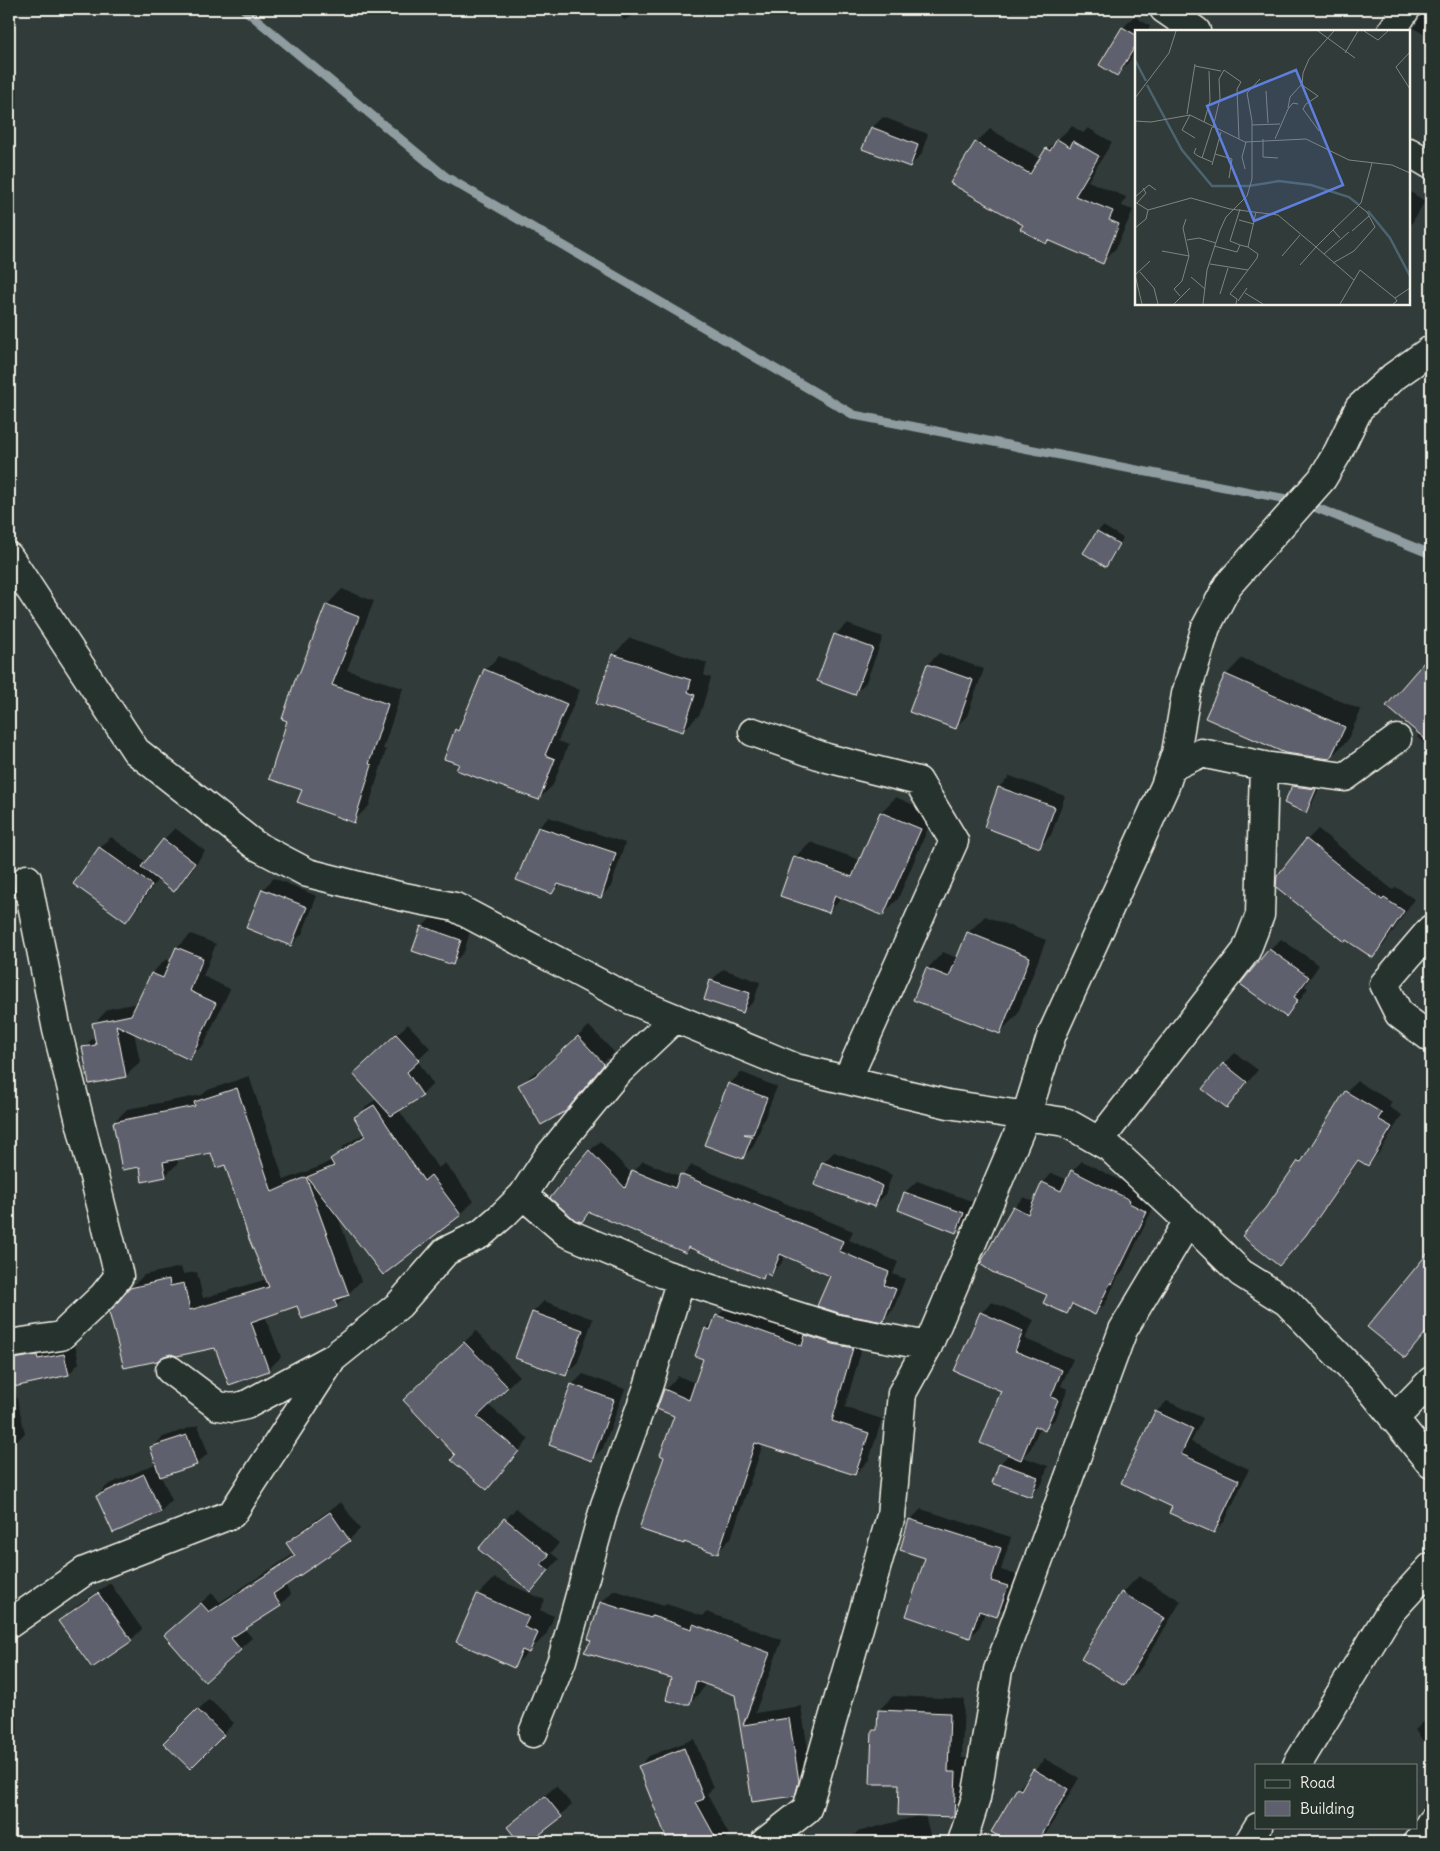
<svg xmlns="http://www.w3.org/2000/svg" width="1440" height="1851" font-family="Delius,sans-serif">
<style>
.shadow{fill:#0007}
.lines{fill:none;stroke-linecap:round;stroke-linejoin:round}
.stream{stroke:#8f9ca0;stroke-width:9}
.building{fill:#5e606d;stroke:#f4f1e8}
.minor-casing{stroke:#f4f1e8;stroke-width:31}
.minor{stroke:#26332d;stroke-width:28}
.inset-river{fill:none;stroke:#4c6470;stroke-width:2.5}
.inset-road{fill:none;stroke:#7f8480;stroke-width:1}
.view{fill:#5e7fdd;fill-opacity:0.15;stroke:#5e7fdd;stroke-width:2.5}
.inset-edge{fill:none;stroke:#f4f1e8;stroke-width:2.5}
</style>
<rect width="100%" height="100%" fill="#313c3a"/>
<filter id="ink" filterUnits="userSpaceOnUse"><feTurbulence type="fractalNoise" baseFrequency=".02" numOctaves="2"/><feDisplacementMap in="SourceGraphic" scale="10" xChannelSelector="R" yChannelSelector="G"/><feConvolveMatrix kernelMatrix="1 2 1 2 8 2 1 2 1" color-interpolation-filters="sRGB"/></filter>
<g filter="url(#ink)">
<path class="shadow" d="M 618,9 L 645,9 L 624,20 Z
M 1004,9 L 1015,9 L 1009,14 Z
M 1425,9 L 1431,9 L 1431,39 L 1414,28 Z
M 1134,16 L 1150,26 L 1148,31 L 1136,31 L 1136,50 L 1128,63 L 1117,74 L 1101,64 L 1123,28 Z
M 883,117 L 928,134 L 921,155 L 910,166 L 872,128 Z
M 1072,126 L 1083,133 L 1088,128 L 1112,142 L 1088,181 L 1126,197 L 1122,206 L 1133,210 L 1116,248 L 1102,262 L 1049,239 L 1045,243 L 1024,225 L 976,143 L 990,129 L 1041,159 L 1047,149 Z
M 1409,191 L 1425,201 L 1409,228 Z
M 1103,526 L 1123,538 L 1111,560 L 1105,565 L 1085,553 L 1098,531 Z
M 342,589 L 374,601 L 347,670 L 403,688 L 383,749 L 386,750 L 369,806 L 353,821 L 303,789 L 289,720 L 298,674 L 302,671 L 327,605 Z
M 847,624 L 883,637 L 866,682 L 855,694 L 835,635 Z
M 630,638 L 707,663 L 704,675 L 711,678 L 700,714 L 683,731 L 613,655 Z
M 939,653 L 984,669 L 967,716 L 956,727 L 911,712 L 928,664 Z
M 499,656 L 580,690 L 558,741 L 568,745 L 553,785 L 539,799 L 456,730 L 463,723 L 485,670 Z
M 1431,657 L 1431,749 L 1417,737 L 1420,733 L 1424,665 Z
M 1242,658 L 1361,710 L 1347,741 L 1330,758 L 1226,675 Z
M 1010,776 L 1065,796 L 1051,835 L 1040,846 L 985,827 L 999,787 Z
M 1298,781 L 1321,784 L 1311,806 L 1305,811 L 1293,786 Z
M 896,797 L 934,814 L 898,899 L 883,914 L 843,897 L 829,912 L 795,857 L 810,842 L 860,860 L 881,812 Z
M 549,817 L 625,843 L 611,887 L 600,897 L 561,884 L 552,893 L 539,827 Z
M 175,828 L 205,851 L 185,879 L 174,890 L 158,879 L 137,909 L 126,920 L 100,848 L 111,837 L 146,862 L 164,839 Z
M 1318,829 L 1393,890 L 1396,887 L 1414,899 L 1384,945 L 1373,956 L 1307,840 Z
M 274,878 L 317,896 L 302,934 L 291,945 L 248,928 L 263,889 Z
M 433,916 L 471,928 L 464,952 L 453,963 L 422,927 Z
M 985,916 L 1046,940 L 1017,1015 L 1000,1032 L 927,969 L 943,952 L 957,958 L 968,933 Z
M 191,934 L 216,944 L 203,976 L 230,989 L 204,1044 L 190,1058 L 134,1032 L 140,1062 L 126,1076 L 90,1083 L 83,1048 L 96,1035 L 94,1024 L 108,1009 L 138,1003 L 152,973 L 166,959 L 172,962 L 177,948 Z
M 1281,939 L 1319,965 L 1305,986 L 1308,988 L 1297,1004 L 1286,1015 L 1270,950 Z
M 723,969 L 760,982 L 754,1001 L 743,1012 L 711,981 Z
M 408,1024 L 430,1048 L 417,1060 L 433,1084 L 422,1095 L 399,1110 L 438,1168 L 445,1163 L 474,1201 L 461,1214 L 383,1273 L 337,1214 L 361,1281 L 336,1306 L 298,1305 L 265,1316 L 281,1357 L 268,1370 L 216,1346 L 164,1354 L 131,1288 L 144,1275 L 181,1267 L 183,1274 L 197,1272 L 203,1298 L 267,1279 L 226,1163 L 212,1151 L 177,1158 L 178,1163 L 165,1176 L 141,1165 L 114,1122 L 127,1109 L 202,1095 L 208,1090 L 249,1076 L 284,1180 L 319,1167 L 332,1160 L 345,1145 L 365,1133 L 355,1118 L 369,1104 L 377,1099 L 365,1063 Z
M 589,1026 L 614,1052 L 609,1059 L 607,1058 L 571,1103 L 520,1086 L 531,1075 L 547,1065 Z
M 1235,1053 L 1258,1070 L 1227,1107 L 1224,1064 Z
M 741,1072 L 777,1087 L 763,1122 L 760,1125 L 762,1125 L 753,1147 L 742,1158 L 705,1144 L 730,1084 Z
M 1357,1081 L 1392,1102 L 1389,1107 L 1402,1115 L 1379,1153 L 1368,1164 L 1360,1159 L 1316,1222 L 1290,1253 L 1267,1208 L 1299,1161 L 1309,1151 L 1346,1092 Z
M 600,1141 L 632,1174 L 643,1161 L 681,1177 L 692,1165 L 853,1231 L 849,1240 L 898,1262 L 893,1274 L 905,1279 L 893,1310 L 882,1320 L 832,1275 L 785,1255 L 781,1264 L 771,1274 L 767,1273 L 762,1277 L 690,1247 L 685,1252 L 591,1212 L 582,1221 L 590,1151 Z
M 834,1152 L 878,1168 L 892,1175 L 885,1195 L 874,1206 L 823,1163 Z
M 1082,1161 L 1139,1190 L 1138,1193 L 1156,1202 L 1122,1273 L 1118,1277 L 1105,1304 L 1095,1314 L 1075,1304 L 1067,1313 L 1049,1294 L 1014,1207 L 1024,1197 L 1034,1202 L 1043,1183 L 1052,1173 L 1068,1180 L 1072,1171 Z
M 917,1181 L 974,1202 L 967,1220 L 956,1231 L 899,1209 L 905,1192 Z
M 1431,1251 L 1431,1328 L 1405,1357 L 1369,1327 Z
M 544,1301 L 593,1319 L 577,1364 L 565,1375 L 517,1357 L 533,1312 Z
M 731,1302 L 866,1334 L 845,1407 L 882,1419 L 869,1460 L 855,1474 L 763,1444 L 731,1538 L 718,1552 L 666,1456 L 676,1415 L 665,1390 L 678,1376 L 696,1383 L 705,1358 L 706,1329 Z
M 992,1302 L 1034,1320 L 1025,1339 L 1073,1359 L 1061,1386 L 1068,1389 L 1056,1418 L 1045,1429 L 1040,1427 L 1031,1448 L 1023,1457 L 1048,1466 L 1042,1484 L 1030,1496 L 1000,1464 L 1009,1454 L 1003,1391 L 981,1313 Z
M 476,1331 L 519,1376 L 488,1405 L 529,1439 L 498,1477 L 456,1455 L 415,1389 Z
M 75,1344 L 79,1363 L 69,1374 L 14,1386 L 25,1433 L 14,1444 L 9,1445 L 9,1352 L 49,1349 Z
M 583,1374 L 625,1389 L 603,1448 L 592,1459 L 572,1385 Z
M 1167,1401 L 1203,1418 L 1191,1442 L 1249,1469 L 1225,1521 L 1214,1532 L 1173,1507 L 1156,1412 Z
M 198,1425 L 208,1453 L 197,1464 L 161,1476 L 172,1500 L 161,1511 L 114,1532 L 97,1496 L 108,1485 L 157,1463 L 152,1448 L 163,1437 Z
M 341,1502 L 360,1529 L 349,1540 L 285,1585 L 291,1594 L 280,1605 L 244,1628 L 252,1638 L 205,1680 L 177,1624 L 212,1593 L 220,1602 L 295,1553 L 288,1543 L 299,1532 Z
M 516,1508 L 559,1543 L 551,1553 L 559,1559 L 531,1590 L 480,1549 Z
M 921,1509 L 1011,1537 L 1001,1570 L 1017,1575 L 1007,1605 L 997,1615 L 985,1612 L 980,1626 L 970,1637 L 927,1558 L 910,1520 Z
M 1139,1576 L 1181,1601 L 1141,1668 L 1124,1684 L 1082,1659 L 1122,1593 Z
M 495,1578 L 545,1600 L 540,1610 L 554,1616 L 546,1635 L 514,1666 L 458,1641 L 479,1594 Z
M 110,1583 L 142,1629 L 131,1640 L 93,1667 L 60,1621 L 71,1610 Z
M 614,1590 L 664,1606 L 666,1604 L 703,1616 L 707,1612 L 782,1640 L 755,1713 L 801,1706 L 811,1768 L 807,1781 L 794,1794 L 753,1800 L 736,1694 L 705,1683 L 702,1690 L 690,1703 L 673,1677 L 592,1641 L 601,1603 Z
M 893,1696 L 964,1699 L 962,1758 L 970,1758 L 968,1801 L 953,1816 L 925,1815 L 932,1842 L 847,1842 L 857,1832 L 922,1815 L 900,1782 L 873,1730 L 878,1725 L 879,1710 Z
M 209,1699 L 234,1723 L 190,1767 L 165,1743 Z
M 1431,1715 L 1431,1752 L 1415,1730 Z
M 694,1739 L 713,1788 L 707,1794 L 729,1835 L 722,1842 L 669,1842 L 640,1766 L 649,1756 Z
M 1045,1759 L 1079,1778 L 1041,1842 L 1000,1842 L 1003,1837 L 1018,1789 Z
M 556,1786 L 572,1805 L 528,1842 L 520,1842 L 508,1827 Z"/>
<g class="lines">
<path class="stream" d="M 244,9 L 446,177 L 854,415 L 1302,502 L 1431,554"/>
</g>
<path class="building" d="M 1122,27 L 1136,35 L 1136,45 L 1117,76 L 1099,65 Z
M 871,127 L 918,145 L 910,167 L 862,149 Z
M 1057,139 L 1070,147 L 1073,141 L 1099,156 L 1075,196 L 1113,211 L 1109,220 L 1119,224 L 1103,264 L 1048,240 L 1046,244 L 1020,229 L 1023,225 L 950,183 L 975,142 L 1030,174 L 1046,148 L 1050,151 Z
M 1097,531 L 1119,544 L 1106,567 L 1083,553 Z
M 326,604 L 359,617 L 332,685 L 388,704 L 369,764 L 372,765 L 354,823 L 297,802 L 302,790 L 269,779 L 287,721 L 282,719 L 297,674 L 299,674 Z
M 834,634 L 873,648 L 855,695 L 817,681 Z
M 612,654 L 691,680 L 688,692 L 695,695 L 683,732 L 596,704 Z
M 1431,654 L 1431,744 L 1386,706 Z
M 927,664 L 973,680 L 956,729 L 909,712 Z
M 484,669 L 567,704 L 545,755 L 555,759 L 539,800 L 456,770 L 459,764 L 444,759 L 455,729 L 458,731 Z
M 1225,674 L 1345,727 L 1330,759 L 1285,753 L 1205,718 Z
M 1292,786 L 1316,789 L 1306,813 L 1284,803 Z
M 998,787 L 1055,807 L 1040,848 L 984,827 Z
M 880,812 L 921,829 L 883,916 L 835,895 L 829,913 L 780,896 L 794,856 L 852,877 Z
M 538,827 L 616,853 L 601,898 L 558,884 L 552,894 L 516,880 Z
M 163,839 L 195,863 L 174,892 L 141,867 Z
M 1306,839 L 1382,900 L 1384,898 L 1404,911 L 1373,958 L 1346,940 L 1345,942 L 1276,887 L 1277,876 Z
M 99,847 L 152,885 L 126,922 L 73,884 Z
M 262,889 L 307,907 L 291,946 L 246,928 Z
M 421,926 L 461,940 L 453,965 L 412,951 Z
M 967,932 L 1030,957 L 1000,1034 L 913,1000 L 926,968 L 949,977 Z
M 176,947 L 203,958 L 190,991 L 216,1003 L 190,1060 L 116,1025 L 126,1077 L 89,1084 L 82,1047 L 96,1045 L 92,1023 L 131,1015 L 151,973 L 163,978 Z
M 1269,949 L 1309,977 L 1294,997 L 1298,1000 L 1286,1017 L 1240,984 Z
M 710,980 L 750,993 L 743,1013 L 704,1000 Z
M 396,1034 L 420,1060 L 407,1072 L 423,1096 L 391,1116 L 353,1074 Z
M 578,1036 L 604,1064 L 566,1111 L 541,1125 L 518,1085 L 535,1076 Z
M 1223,1063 L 1247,1082 L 1227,1108 L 1202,1089 Z
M 728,1083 L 767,1098 L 753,1134 L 744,1134 L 752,1136 L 743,1159 L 704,1145 Z
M 237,1088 L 272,1192 L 306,1177 L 349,1295 L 334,1300 L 337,1307 L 302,1319 L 297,1306 L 251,1322 L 269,1371 L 229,1385 L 215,1348 L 177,1356 L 171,1354 L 164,1356 L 157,1361 L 124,1368 L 109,1312 L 130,1288 L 169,1279 L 170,1286 L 184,1283 L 190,1310 L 269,1287 L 249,1239 L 225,1165 L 216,1168 L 211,1153 L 163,1162 L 166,1177 L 142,1182 L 140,1167 L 122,1170 L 113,1122 L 195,1106 L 194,1102 Z
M 1345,1091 L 1382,1113 L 1378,1119 L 1392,1127 L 1368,1166 L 1358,1160 L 1306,1235 L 1279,1266 L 1242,1236 L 1266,1207 L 1298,1161 L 1301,1162 Z
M 374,1105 L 424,1181 L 431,1175 L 461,1215 L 383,1275 L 307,1177 L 334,1166 L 330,1159 L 365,1136 L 354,1117 Z
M 589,1150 L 625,1188 L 632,1170 L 675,1188 L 680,1174 L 843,1241 L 839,1251 L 889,1272 L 884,1285 L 896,1289 L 883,1322 L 842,1314 L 817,1306 L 830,1276 L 780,1254 L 771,1276 L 765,1273 L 763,1279 L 688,1247 L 686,1253 L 589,1212 L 582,1222 L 575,1220 L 550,1198 Z
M 822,1162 L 867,1178 L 882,1186 L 875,1207 L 814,1185 Z
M 1071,1170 L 1130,1200 L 1129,1203 L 1147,1212 L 1112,1284 L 1110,1283 L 1095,1315 L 1072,1304 L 1067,1314 L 1043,1303 L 1047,1295 L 992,1272 L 980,1264 L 1013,1206 L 1028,1214 L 1042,1182 L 1061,1191 Z
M 904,1192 L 964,1213 L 956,1233 L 898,1210 Z
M 1431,1249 L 1431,1326 L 1405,1358 L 1367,1327 Z
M 532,1312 L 583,1330 L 566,1376 L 515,1358 Z
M 980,1312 L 1023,1331 L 1015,1351 L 1062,1370 L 1051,1397 L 1058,1400 L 1045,1431 L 1035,1426 L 1021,1460 L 980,1443 L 1001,1391 L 954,1371 Z
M 716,1315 L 802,1346 L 805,1335 L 833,1344 L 853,1348 L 832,1421 L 869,1433 L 855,1475 L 755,1443 L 718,1554 L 684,1542 L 684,1544 L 639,1529 L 664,1457 L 660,1455 L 674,1416 L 657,1409 L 664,1389 L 689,1400 L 703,1359 L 695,1356 L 705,1328 L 710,1330 Z
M 464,1342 L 508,1387 L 477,1417 L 519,1451 L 487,1490 L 451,1460 L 455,1455 L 403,1400 Z
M 64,1354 L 69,1375 L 9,1388 L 9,1360 L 37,1355 L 38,1359 Z
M 571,1384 L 614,1400 L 592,1461 L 549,1445 Z
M 1155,1411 L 1193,1429 L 1181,1454 L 1239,1480 L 1214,1533 L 1169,1513 L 1172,1507 L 1121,1483 Z
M 187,1435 L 197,1465 L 160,1477 L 150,1447 Z
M 999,1463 L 1038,1477 L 1031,1497 L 992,1483 Z
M 144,1474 L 161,1512 L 113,1533 L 96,1496 Z
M 330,1512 L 350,1541 L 273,1594 L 281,1606 L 231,1638 L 241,1650 L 205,1682 L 164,1635 L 201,1603 L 209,1612 L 295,1556 L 286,1543 Z
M 504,1518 L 549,1555 L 541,1564 L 549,1570 L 531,1592 L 478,1549 Z
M 909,1519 L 1001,1548 L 991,1581 L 1008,1586 L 997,1617 L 979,1611 L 970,1638 L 906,1616 L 925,1558 L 900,1550 Z
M 1121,1592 L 1165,1618 L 1124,1686 L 1081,1659 Z
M 98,1593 L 132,1641 L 92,1668 L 58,1621 Z
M 477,1594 L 529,1617 L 524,1627 L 538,1633 L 529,1653 L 522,1650 L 514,1668 L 456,1642 Z
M 600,1602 L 651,1618 L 652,1616 L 692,1629 L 693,1624 L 770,1653 L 743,1725 L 789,1718 L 799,1781 L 795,1796 L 752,1802 L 735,1695 L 696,1681 L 690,1704 L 681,1704 L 666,1700 L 671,1678 L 584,1652 L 591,1641 L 588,1639 Z
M 197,1709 L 224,1735 L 190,1769 L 163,1743 Z
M 878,1710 L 950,1713 L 948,1772 L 956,1772 L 954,1817 L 898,1815 L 899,1784 L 870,1784 L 872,1730 L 877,1730 Z
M 684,1748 L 704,1799 L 696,1802 L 718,1842 L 668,1842 L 638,1766 Z
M 1033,1769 L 1068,1789 L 1038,1842 L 1009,1842 L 991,1832 L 1017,1788 L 1021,1790 Z
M 545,1796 L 562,1817 L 530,1842 L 519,1842 L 507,1827 Z"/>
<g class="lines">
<g class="minor-casing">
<path id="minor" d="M 1164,9 L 1196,31
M 1392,31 L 1406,9
M 1409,152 L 1431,165
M 9,557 L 136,751 L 255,845 L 308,873 L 399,896 L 455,907 L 631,1000 L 796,1068 L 948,1104 L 1065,1122 L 1109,1147 L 1188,1221 L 1241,1273 L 1287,1302 L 1368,1386 L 1431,1464
M 753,732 L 827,758 L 918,781 L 954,841 L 847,1080
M 1171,767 L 1201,753 L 1264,766 L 1345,777 L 1397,739
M 1431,929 L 1384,984 L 1399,1014 L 1431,1038
M 1099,1141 L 1246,951 L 1260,915 L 1264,766
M 523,1195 L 567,1233 L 664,1274 L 838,1329 L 928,1346
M 9,1344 L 61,1336 L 103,1296 L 119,1276 L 57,1030 L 27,879
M 170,1370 L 218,1406 L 233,1408 L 246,1405 L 333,1358 L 399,1305 L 446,1251 L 481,1234 L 503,1215 L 523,1195 L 548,1157 L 616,1074 L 675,1018
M 1394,1419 L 1431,1381
M 9,1624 L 85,1571 L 232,1514 L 331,1361
M 533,1733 L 562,1660 L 605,1505 L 648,1387 L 681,1279
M 1297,1765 L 1390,1612 L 1431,1567
M 765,1842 L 807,1809 L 891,1516 L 902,1393 L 928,1346 L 1026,1116 L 1052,1034 L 1165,786 L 1176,753 L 1186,694 L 1206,627 L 1228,585 L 1322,479 L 1338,452 L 1359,408 L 1393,377 L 1431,350
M 962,1842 L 976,1798 L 998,1670 L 1123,1330 L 1188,1221
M 1249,1842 L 1258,1827
M 1418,1842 L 1431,1822"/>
</g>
<use href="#minor" class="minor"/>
</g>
</g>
<g transform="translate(1135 30)">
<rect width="275" height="275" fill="#313c3a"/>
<path class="inset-river" d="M 0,30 L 11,51M 12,55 L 47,120 L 77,156 L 114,156 L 144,151 L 176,155 L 214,167 L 224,175M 233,181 L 255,208 L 275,246"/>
<path class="inset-road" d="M 183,1 L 220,28M 229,1 L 243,10 L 253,1M 275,22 L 261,37 L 275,59M 210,23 L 223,1M 60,36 L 86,41M 131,61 L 133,93M 0,68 L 34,23 L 41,1M 153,78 L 155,67 L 167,54M 52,84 L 60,34M 55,85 L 47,100 L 60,108M 0,91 L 16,92 L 55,85 L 110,112 L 171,109 L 214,130 L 257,135 L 275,143M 69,92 L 75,71 L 74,41M 117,95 L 145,94M 78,98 L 85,68 L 84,49 L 89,40 L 106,52 L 102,59 L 104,109M 184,101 L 168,79 L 171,74 L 183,66 L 167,55 L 168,43 L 174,29 L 199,1M 128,109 L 128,127 L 143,128M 140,109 L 153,79 L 158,73 L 163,74M 61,118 L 59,123 L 63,126 L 77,132M 80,124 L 97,129 L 94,148M 67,128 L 77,97M 77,135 L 86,102M 110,139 L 107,127 L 111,112M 0,167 L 14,155 L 21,160M 0,172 L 13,180 L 11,189 L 0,198M 2,173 L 11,163 L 8,158M 13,180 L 56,168 L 95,179 L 143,185 L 181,217 L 198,200 L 205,208M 51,189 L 48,198 L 54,226M 104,190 L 119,194M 198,200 L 226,173 L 237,133M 217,201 L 234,186M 214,202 L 189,224 L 219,250M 52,210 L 64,208 L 81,213M 105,215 L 95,211 L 105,179M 79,216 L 102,222 L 105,215 L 113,217M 27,221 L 54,226 L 47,251 L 39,259 L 45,266M 147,226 L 165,205M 198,233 L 219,221 L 240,197 L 232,182 L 224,176M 75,234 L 113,240M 165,235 L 181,217 L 189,224M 5,242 L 19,258 L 23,274M 0,245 L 7,274M 0,245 L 15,231M 56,247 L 70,259M 110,263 L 128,274M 85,264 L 93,238M 103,271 L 112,258M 39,274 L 55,258M 68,274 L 72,240 L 85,200 L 91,187 L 112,166 L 117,149 L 117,91 L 112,63 L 125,49M 101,274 L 102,269 L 95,264 L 122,228 L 123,224 L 113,217 L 121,182M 205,274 L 225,240 L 260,268M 258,274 L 262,271 L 260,268 L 275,258"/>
<path class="view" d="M 161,40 L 208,155 L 119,191 L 72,76 Z"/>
<rect width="275" height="275" class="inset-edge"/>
</g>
<rect width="1440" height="1851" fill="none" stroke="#26332d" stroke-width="30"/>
<rect x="15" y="15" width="1410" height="1821" fill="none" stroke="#f4f1e8" stroke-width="2" filter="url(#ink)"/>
<rect x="1255" y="1764" width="162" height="65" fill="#26332d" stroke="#787f78"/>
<rect x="1265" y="1780" width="25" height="8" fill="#26332d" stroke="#787f78"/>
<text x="1300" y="1788" font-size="15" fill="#f4f1e8">Road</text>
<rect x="1265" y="1801" width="25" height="15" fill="#5e606d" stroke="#787f78"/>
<text x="1300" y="1814" font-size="15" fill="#f4f1e8">Building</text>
</svg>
